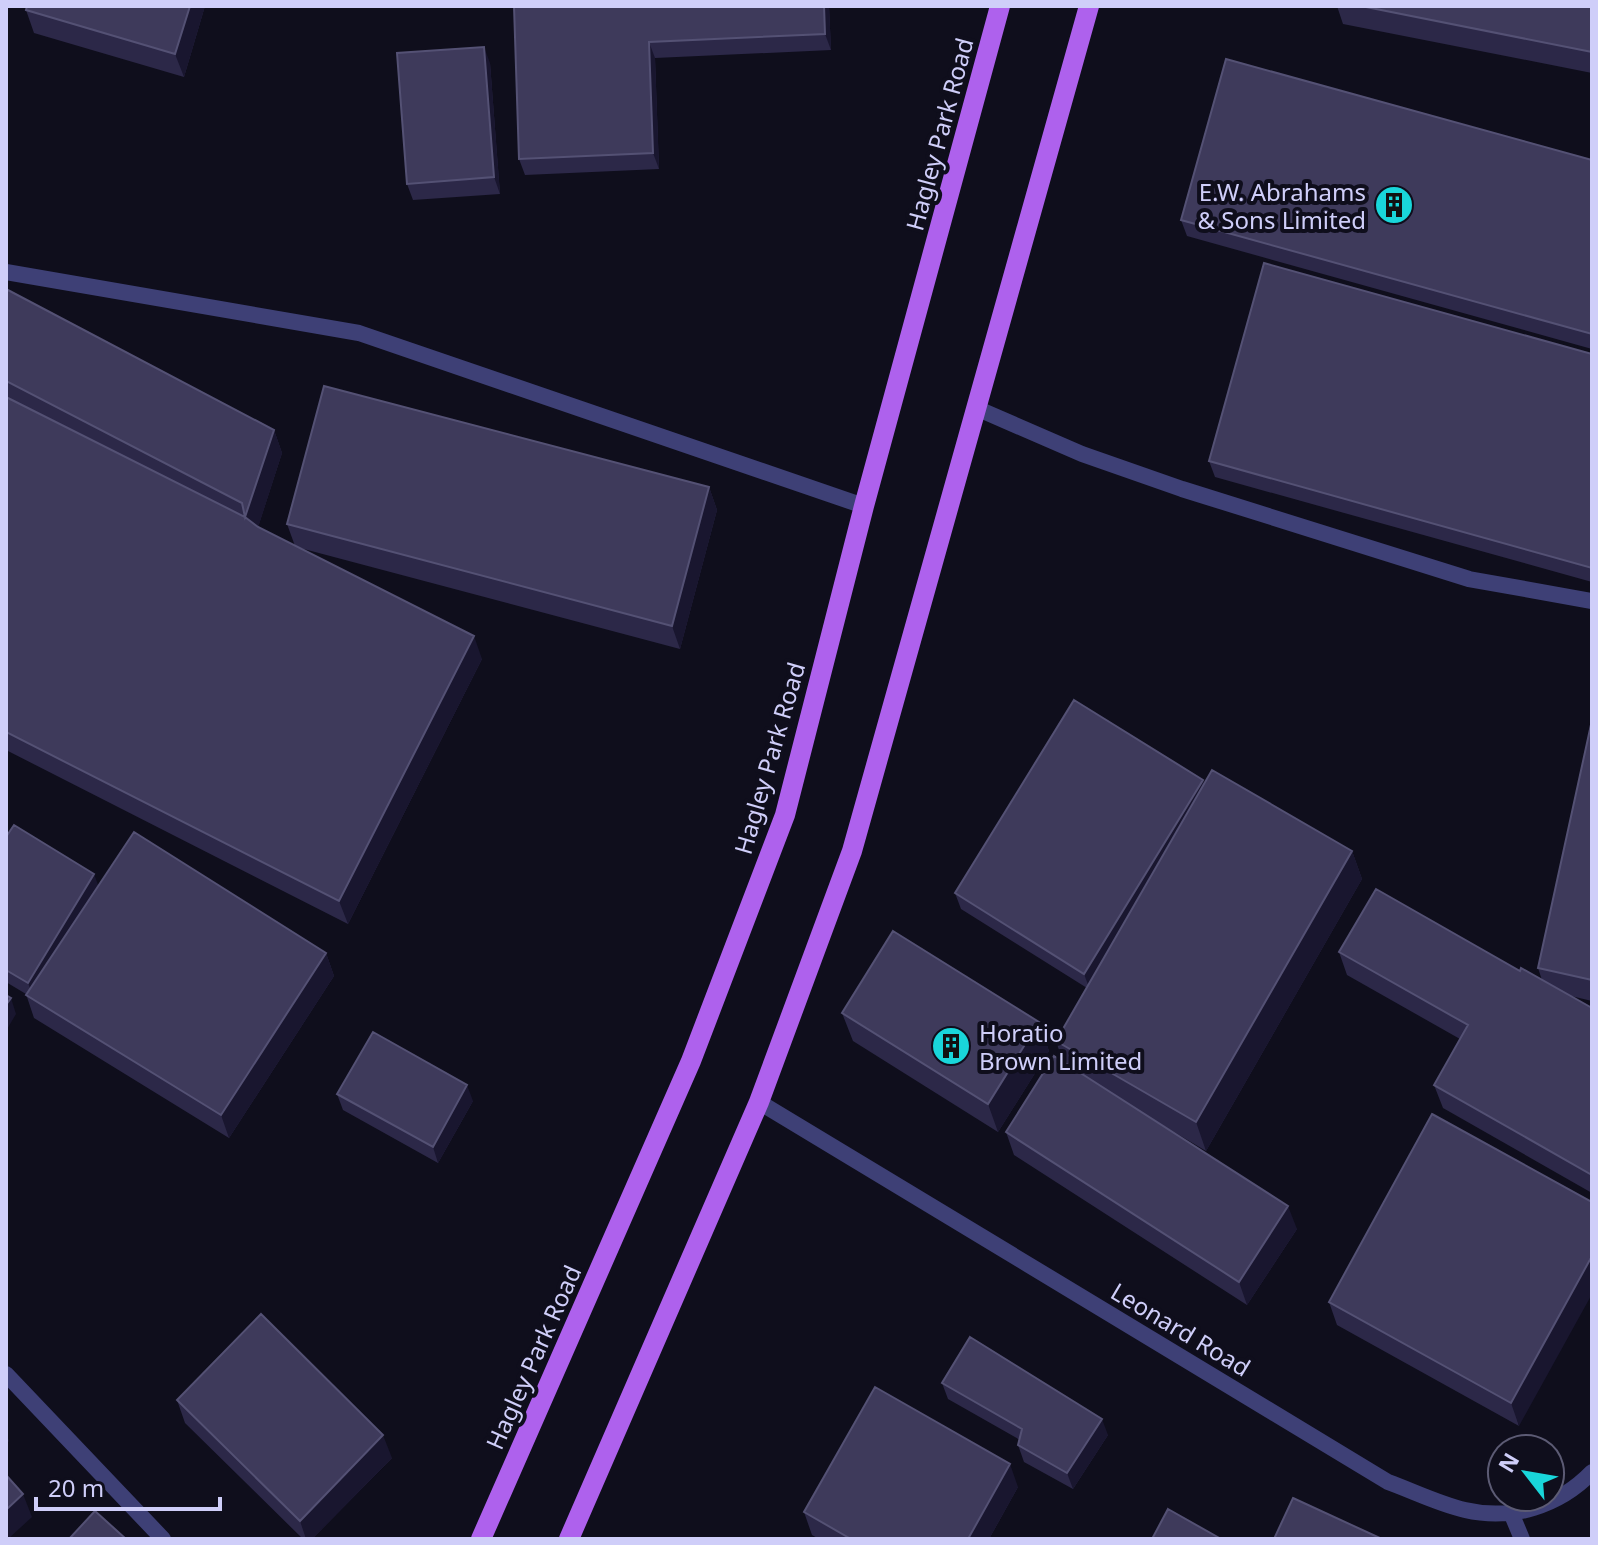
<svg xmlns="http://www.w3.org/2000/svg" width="1598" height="1545" font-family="'Noto Sans',sans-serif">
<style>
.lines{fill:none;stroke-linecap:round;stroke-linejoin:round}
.lane{stroke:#3e4076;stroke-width:16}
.street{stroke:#3e4076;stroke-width:16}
.primary{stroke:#ae61ed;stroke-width:20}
.wall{fill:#2c2848}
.shaded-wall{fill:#19162f}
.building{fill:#3e3a5b;stroke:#545174;stroke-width:2}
.labels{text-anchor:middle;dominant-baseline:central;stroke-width:8;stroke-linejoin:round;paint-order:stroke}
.street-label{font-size:24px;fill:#cfcef9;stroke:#0f0e1c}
.poi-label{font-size:24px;fill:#cfcef9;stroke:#0f0e1c;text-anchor:end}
</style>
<rect width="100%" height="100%" fill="#0f0e1c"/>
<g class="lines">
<path class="lane" d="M 6,272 L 359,333 L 864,506
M 976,408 L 1082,454 L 1182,489 L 1469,579 L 1592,601"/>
<path class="street" d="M 759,1102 L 1388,1482 C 1413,1491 1439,1504 1465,1510 C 1512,1521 1559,1506 1592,1472
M 6,1374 L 163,1539
M 1512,1515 L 1522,1539"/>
<path class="primary" d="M 481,1539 L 691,1061 L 785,815 L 864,506 L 1000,6
M 569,1539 L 759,1102 L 852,851 L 1089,6"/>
</g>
<path class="wall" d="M 205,6 L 184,77 L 34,33 L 26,10 Z
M 514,6 L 829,6 L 831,50 L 655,58 L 659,169 L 525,175 L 519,159 Z
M 1337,6 L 1592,6 L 1592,73 L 1343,24 Z
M 490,63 L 500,194 L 413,200 L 407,184 Z
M 1592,160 L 1592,349 L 1187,236 L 1181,220 Z
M 6,289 L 274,430 L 282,453 L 258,527 L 295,546 L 287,524 L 709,487 L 717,510 L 680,649 L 300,548 L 482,659 L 348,924 L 6,750 Z
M 1592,354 L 1592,582 L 1215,477 L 1209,461 Z
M 1592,720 L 1592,1001 L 1571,996 L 1592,1008 L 1592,1193 L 1443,1108 L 1434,1085 L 1460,1039 L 1347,975 L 1339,952 L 1520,971 L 1542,980 L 1538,968 Z
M 1204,783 L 1352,851 L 1362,879 L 1206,1151 L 1164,1126 L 1297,1229 L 1247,1305 L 1014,1155 L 1006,1132 L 1063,1062 L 1056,1041 L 1087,988 L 961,909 L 955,893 Z
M 6,837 L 98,886 L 326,953 L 334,976 L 229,1138 L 34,1018 L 26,994 L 6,982 Z
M 842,1013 L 1039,1022 L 1049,1051 L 998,1132 L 853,1041 Z
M 337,1094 L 473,1101 L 438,1163 L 343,1110 Z
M 1432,1114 L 1519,1426 L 1337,1325 L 1329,1302 Z
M 942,1383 L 1108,1435 L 1073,1489 L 1024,1462 L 1018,1445 L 1020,1440 L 948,1399 Z
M 177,1400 L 392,1458 L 312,1539 L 303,1539 L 185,1423 Z
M 1018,1487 L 989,1539 L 819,1539 L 812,1535 L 804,1512 Z"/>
<path class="shaded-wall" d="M 190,6 L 205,6 L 184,77 L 175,54 Z
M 824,6 L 829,6 L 831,50 L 825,34 Z
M 649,42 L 655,58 L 659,169 L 653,153 Z
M 484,47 L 490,63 L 500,194 L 494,177 Z
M 274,430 L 282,453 L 254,540 L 245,517 Z
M 709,487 L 717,510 L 680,649 L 672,626 Z
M 474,636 L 482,659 L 348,924 L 339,901 Z
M 1203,780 L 1209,797 L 1090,990 L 1084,974 Z
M 1352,851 L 1362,879 L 1206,1151 L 1196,1122 Z
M 94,874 L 100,890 L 34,999 L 28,983 Z
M 326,953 L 334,976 L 229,1138 L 221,1115 Z
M 11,998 L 16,1014 L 6,1031 L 6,1005 Z
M 1039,1022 L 1049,1051 L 998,1132 L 988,1104 Z
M 467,1085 L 473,1101 L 438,1163 L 433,1147 Z
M 1288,1206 L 1297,1229 L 1247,1305 L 1239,1282 Z
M 1592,1256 L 1592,1294 L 1519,1426 L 1511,1403 Z
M 1102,1419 L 1108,1435 L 1073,1489 L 1067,1473 Z
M 6,1432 L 9,1441 L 6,1445 Z
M 383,1435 L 392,1458 L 312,1539 L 306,1539 L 300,1521 Z
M 1010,1464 L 1018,1487 L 989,1539 L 968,1539 Z
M 23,1494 L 32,1517 L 8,1539 L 6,1539 L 6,1510 Z"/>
<path class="building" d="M 27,6 L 190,6 L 175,54 L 26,10 Z
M 514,6 L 824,6 L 825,34 L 649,42 L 653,153 L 519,159 Z
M 1361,6 L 1592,6 L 1592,52 Z
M 484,47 L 494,177 L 407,184 L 397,53 Z
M 1226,59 L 1592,160 L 1592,334 L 1181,220 Z
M 1264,263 L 1592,354 L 1592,568 L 1209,461 Z
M 6,289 L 274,430 L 245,517 L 242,503 L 6,381 Z
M 324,386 L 709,487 L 672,626 L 287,524 Z
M 6,397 L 245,517 L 258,527 L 474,636 L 339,901 L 6,732 Z
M 1074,700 L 1203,780 L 1084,974 L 955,893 Z
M 1592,720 L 1592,980 L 1538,968 Z
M 1212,770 L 1352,851 L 1196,1122 L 1056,1041 Z
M 14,825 L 94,874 L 28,983 L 6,970 L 6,837 Z
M 134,832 L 326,953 L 221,1115 L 26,995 Z
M 1376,889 L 1520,971 L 1521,968 L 1592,1008 L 1592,1175 L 1434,1085 L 1468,1025 L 1339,952 Z
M 893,931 L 1039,1022 L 988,1104 L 842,1013 Z
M 6,995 L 11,998 L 6,1005 Z
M 373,1032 L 467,1085 L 433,1147 L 337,1094 Z
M 1054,1056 L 1288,1206 L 1239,1282 L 1006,1132 Z
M 1432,1114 L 1592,1202 L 1592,1256 L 1511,1403 L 1329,1302 Z
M 261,1314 L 383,1435 L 300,1521 L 177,1400 Z
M 970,1337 L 1102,1419 L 1067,1473 L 1018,1445 L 1022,1429 L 942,1383 Z
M 875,1387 L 1010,1464 L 968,1539 L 851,1539 L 804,1512 Z
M 6,1475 L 23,1494 L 6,1510 Z
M 1293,1498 L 1382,1539 L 1274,1539 Z
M 1168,1509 L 1221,1539 L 1152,1539 Z
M 95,1511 L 126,1539 L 69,1539 Z"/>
<defs>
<g id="building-disc" transform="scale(2)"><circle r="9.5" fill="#19d6da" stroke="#0f0e1c"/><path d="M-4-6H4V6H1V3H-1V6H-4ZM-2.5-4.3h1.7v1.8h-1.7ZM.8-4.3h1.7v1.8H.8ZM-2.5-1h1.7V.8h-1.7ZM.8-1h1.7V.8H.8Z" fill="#111"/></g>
</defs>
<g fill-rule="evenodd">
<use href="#building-disc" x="1394" y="205"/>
<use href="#building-disc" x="951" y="1046"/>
</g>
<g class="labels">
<g class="street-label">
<text transform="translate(939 134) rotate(-75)">Hagley Park Road</text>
<text transform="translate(769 758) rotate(-74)">Hagley Park Road</text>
<text transform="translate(1181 1329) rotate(31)">Leonard Road</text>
<text transform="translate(533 1357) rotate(-66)">Hagley Park Road</text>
</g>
<g class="poi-label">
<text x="1366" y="191">E.W. Abrahams<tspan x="1366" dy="28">&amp; Sons Limited</tspan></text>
<text x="979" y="1032" text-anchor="start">Horatio<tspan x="979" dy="28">Brown Limited</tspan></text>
</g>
</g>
<rect width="1598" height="1545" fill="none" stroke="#cfcef9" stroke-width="16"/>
<g transform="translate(1526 1473) rotate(301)"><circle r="38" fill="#0f0e1c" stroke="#5c5b74" stroke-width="2"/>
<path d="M0-6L14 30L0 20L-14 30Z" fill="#19d6da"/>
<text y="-12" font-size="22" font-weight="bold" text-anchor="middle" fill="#cfcef9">N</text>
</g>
<path d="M36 1497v12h184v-12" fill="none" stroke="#cfcef9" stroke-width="4"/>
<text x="48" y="1497" font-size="24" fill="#cfcef9" stroke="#0f0e1c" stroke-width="6" paint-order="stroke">20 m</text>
</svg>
